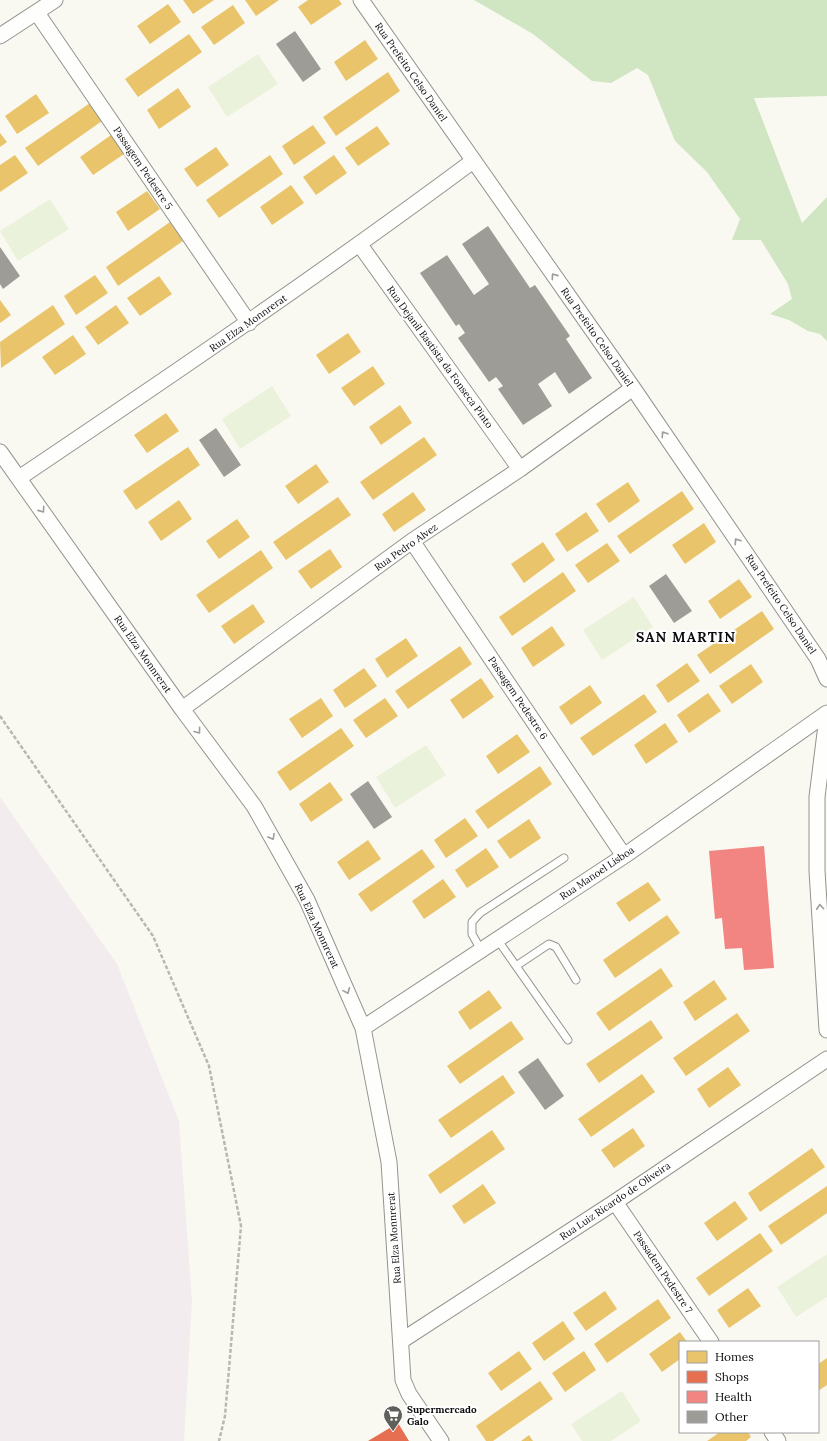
<svg xmlns="http://www.w3.org/2000/svg" width="827" height="1441" font-family="Lora,serif">
<style>
.industrial{fill:#f2ecee}
.forest{fill:#d0e5c1}
.pitch{fill:#ebf2dc}
.homes{fill:#e9c46a}
.shops{fill:#e76f51}
.health{fill:#f28482}
.building{fill:#9d9c97}
.lines{fill:none;stroke-linecap:round;stroke-linejoin:round}
.service-casing{stroke:#93938f;stroke-width:9}
.minor-casing{stroke:#93938f;stroke-width:17}
.path{stroke:#b7b7b6;stroke-width:2.5;stroke-dasharray:4 2;stroke-linecap:butt}
.service{stroke:#fefefd;stroke-width:7}
.minor{stroke:#fefefd;stroke-width:15}
.oneway{stroke:#9d9d9d}
.labels{text-anchor:middle;dominant-baseline:central;stroke-width:4;stroke-linejoin:round;paint-order:stroke}
.street-label{font-size:10px;fill:#0c0c0c;stroke:#fff}
.poi-label{font-size:10px;font-weight:bold;fill:#0c0c0c;stroke:#fff;text-anchor:start}
.district-label{font-size:14px;font-weight:bold;letter-spacing:1px;fill:#0c0c0c;stroke:#fff}
</style>
<rect width="100%" height="100%" fill="#faf9f1"/>
<path class="industrial" d="M 0,797 L 117,964 L 179,1121 L 192,1300 L 184,1441 L 0,1441 Z"/>
<path class="forest" d="M 474,0 L 827,0 L 827,96 L 754,98 L 802,223 L 827,197 L 827,341 L 820,334 L 808,331 L 789,320 L 770,314 L 792,299 L 788,284 L 761,240 L 732,240 L 740,219 L 707,172 L 675,141 L 648,75 L 637,68 L 611,83 L 592,81 L 533,34 Z"/>
<path class="pitch" d="M 258,54 L 278,84 L 227,117 L 208,87 Z
M 50,199 L 69,229 L 18,261 L 0,231 Z
M 272,386 L 291,416 L 240,449 L 222,419 Z
M 634,597 L 653,627 L 602,660 L 583,630 Z
M 426,745 L 446,775 L 395,808 L 376,777 Z
M 827,1254 L 827,1297 L 796,1317 L 777,1287 Z
M 622,1391 L 641,1421 L 611,1441 L 582,1441 L 571,1424 Z"/>
<path class="homes" d="M 183,0 L 214,0 L 193,14 Z
M 245,0 L 279,0 L 256,16 Z
M 308,0 L 339,0 L 342,4 L 311,25 L 298,7 Z
M 168,4 L 181,22 L 150,44 L 137,26 Z
M 233,5 L 245,23 L 214,45 L 201,27 Z
M 189,34 L 202,52 L 138,97 L 125,79 Z
M 365,40 L 378,59 L 346,81 L 334,62 Z
M 388,72 L 400,91 L 336,136 L 323,117 Z
M 178,88 L 191,107 L 159,129 L 147,110 Z
M 36,94 L 49,113 L 17,134 L 5,116 Z
M 90,103 L 102,121 L 38,166 L 25,148 Z
M 313,125 L 326,143 L 294,165 L 282,146 Z
M 377,126 L 390,144 L 358,166 L 345,148 Z
M 0,133 L 7,142 L 0,147 Z
M 111,135 L 124,154 L 93,175 L 80,157 Z
M 216,147 L 229,165 L 197,187 L 184,169 Z
M 15,155 L 28,173 L 0,192 L 0,165 Z
M 270,155 L 283,174 L 219,218 L 206,200 Z
M 334,155 L 347,173 L 316,195 L 303,177 Z
M 291,185 L 304,203 L 272,225 L 260,207 Z
M 147,191 L 160,209 L 128,231 L 116,212 Z
M 170,222 L 183,241 L 118,286 L 106,267 Z
M 95,275 L 108,293 L 76,315 L 64,296 Z
M 159,276 L 172,294 L 140,316 L 127,298 Z
M 0,300 L 11,315 L 0,323 Z
M 53,305 L 65,324 L 1,368 L 0,342 Z
M 116,305 L 129,323 L 98,345 L 85,327 Z
M 348,333 L 361,352 L 329,374 L 316,355 Z
M 73,335 L 86,354 L 55,375 L 42,357 Z
M 373,366 L 385,384 L 354,406 L 341,388 Z
M 400,405 L 412,423 L 381,445 L 369,427 Z
M 166,413 L 179,431 L 147,453 L 134,435 Z
M 424,437 L 437,455 L 373,500 L 360,482 Z
M 188,447 L 200,465 L 136,510 L 123,491 Z
M 316,464 L 329,482 L 298,504 L 285,486 Z
M 628,482 L 640,501 L 609,523 L 596,504 Z
M 682,491 L 694,509 L 630,554 L 617,536 Z
M 413,492 L 426,510 L 394,532 L 382,514 Z
M 338,497 L 351,515 L 286,560 L 273,542 Z
M 179,500 L 192,519 L 161,541 L 148,522 Z
M 586,512 L 599,531 L 567,552 L 555,534 Z
M 237,519 L 250,537 L 219,559 L 206,541 Z
M 704,523 L 716,542 L 685,564 L 672,545 Z
M 543,542 L 555,560 L 524,583 L 511,564 Z
M 607,543 L 620,561 L 588,583 L 575,565 Z
M 330,549 L 342,567 L 311,589 L 298,571 Z
M 261,550 L 273,568 L 209,613 L 196,595 Z
M 563,572 L 576,591 L 512,636 L 499,617 Z
M 739,579 L 752,597 L 720,619 L 708,601 Z
M 253,604 L 265,622 L 234,644 L 221,626 Z
M 762,611 L 774,629 L 710,674 L 697,655 Z
M 552,626 L 565,645 L 533,667 L 521,648 Z
M 406,638 L 418,656 L 387,678 L 375,659 Z
M 460,646 L 472,664 L 408,709 L 395,691 Z
M 687,663 L 700,681 L 668,703 L 656,685 Z
M 751,664 L 763,682 L 732,704 L 719,686 Z
M 364,668 L 377,686 L 345,708 L 333,690 Z
M 481,678 L 494,697 L 463,719 L 450,700 Z
M 590,685 L 602,703 L 571,725 L 559,707 Z
M 708,693 L 721,711 L 689,733 L 677,715 Z
M 644,694 L 657,712 L 593,756 L 580,738 Z
M 321,698 L 333,716 L 302,738 L 289,719 Z
M 385,698 L 398,716 L 366,738 L 353,720 Z
M 665,723 L 678,742 L 646,764 L 634,745 Z
M 341,728 L 354,746 L 290,791 L 277,772 Z
M 517,734 L 530,752 L 498,774 L 486,756 Z
M 540,766 L 552,784 L 488,829 L 475,811 Z
M 330,782 L 343,800 L 311,822 L 299,804 Z
M 465,818 L 478,836 L 446,858 L 434,840 Z
M 529,819 L 541,838 L 510,859 L 497,841 Z
M 368,840 L 381,859 L 349,880 L 337,862 Z
M 486,848 L 499,867 L 467,888 L 455,870 Z
M 422,849 L 435,867 L 371,912 L 358,894 Z
M 443,879 L 456,897 L 424,919 L 412,901 Z
M 648,882 L 661,900 L 629,922 L 616,903 Z
M 667,915 L 680,933 L 615,978 L 603,960 Z
M 661,968 L 673,986 L 609,1031 L 596,1013 Z
M 714,980 L 727,999 L 695,1021 L 683,1002 Z
M 489,990 L 502,1008 L 470,1030 L 458,1012 Z
M 737,1013 L 750,1031 L 686,1076 L 673,1058 Z
M 651,1020 L 663,1038 L 599,1083 L 586,1064 Z
M 511,1021 L 524,1039 L 460,1084 L 447,1066 Z
M 728,1067 L 741,1085 L 709,1108 L 697,1089 Z
M 642,1074 L 655,1092 L 591,1137 L 578,1119 Z
M 503,1075 L 515,1093 L 451,1138 L 438,1120 Z
M 633,1128 L 645,1146 L 614,1168 L 601,1150 Z
M 492,1130 L 505,1149 L 440,1194 L 428,1175 Z
M 812,1148 L 825,1167 L 760,1212 L 748,1193 Z
M 483,1184 L 496,1203 L 464,1224 L 452,1206 Z
M 827,1186 L 827,1213 L 781,1245 L 768,1226 Z
M 735,1201 L 748,1219 L 717,1241 L 704,1223 Z
M 760,1233 L 773,1251 L 709,1296 L 696,1278 Z
M 748,1288 L 761,1306 L 729,1328 L 717,1310 Z
M 605,1291 L 617,1309 L 586,1331 L 573,1313 Z
M 658,1299 L 671,1318 L 607,1363 L 594,1344 Z
M 563,1321 L 575,1339 L 544,1361 L 532,1343 Z
M 680,1332 L 687,1342 L 680,1342 L 680,1359 L 662,1372 L 649,1354 Z
M 519,1351 L 532,1369 L 501,1391 L 488,1373 Z
M 584,1351 L 596,1370 L 565,1392 L 552,1373 Z
M 827,1358 L 827,1385 L 818,1391 L 818,1364 Z
M 540,1381 L 553,1399 L 493,1441 L 486,1441 L 476,1426 Z
M 720,1432 L 748,1432 L 751,1437 L 746,1441 L 707,1441 Z
M 529,1435 L 533,1441 L 521,1441 Z"/>
<path class="shops" d="M 398,1423 L 409,1441 L 368,1441 Z"/>
<path class="health" d="M 764,846 L 774,968 L 744,970 L 742,948 L 725,949 L 722,918 L 715,919 L 709,851 Z"/>
<path class="building" d="M 295,31 L 321,69 L 303,82 L 276,44 Z
M 488,226 L 530,288 L 535,285 L 570,336 L 566,339 L 592,378 L 569,394 L 555,372 L 538,384 L 552,406 L 523,425 L 498,389 L 503,386 L 496,377 L 489,382 L 458,338 L 465,333 L 459,324 L 456,326 L 420,273 L 447,255 L 474,295 L 489,284 L 462,244 Z
M 0,247 L 20,276 L 3,289 L 0,284 Z
M 216,428 L 241,465 L 224,477 L 199,440 Z
M 666,574 L 692,611 L 674,623 L 649,586 Z
M 368,781 L 392,817 L 374,829 L 350,794 Z
M 538,1058 L 564,1096 L 545,1110 L 518,1072 Z"/>
<g class="lines">
<g class="service-casing">
<path id="service" d="M 497,939 L 568,1040
M 481,950 L 472,934 L 472,922 L 480,913 L 564,858
M 516,966 L 549,944 L 556,947 L 576,980"/>
</g>
<g class="minor-casing">
<path id="minor" d="M 361,0 L 633,388 L 818,659 L 827,679
M 37,13 L 249,323
M 0,36 L 55,0
M 360,245 L 520,469
M 0,452 L 182,709 L 254,806 L 307,900 L 363,1028 L 389,1162 L 403,1380 L 409,1394 L 441,1441
M 19,478 C 172,375 325,271 473,161
M 412,541 L 624,856
M 182,709 L 412,541 L 520,469 L 633,388
M 827,717 L 817,797 L 817,871 L 827,1030
M 363,1028 L 624,856 L 827,713
M 615,1202 L 711,1342
M 401,1341 L 615,1202 L 827,1059
M 772,1432 L 778,1441"/>
</g>
<path class="path" d="M 0,716 L 153,936 L 209,1066 L 241,1226 L 225,1416 L 219,1441"/>
<use href="#service" class="service"/>
<use href="#minor" class="minor"/>
</g>
<defs><path id="oneway-chevron" d="M-2-3.5L2.5 0L-2 3.5" fill="none" stroke-width="1.6" stroke-linecap="round" stroke-linejoin="round"/></defs>
<g class="oneway">
<use href="#oneway-chevron" transform="translate(554 276) rotate(-125)"/>
<use href="#oneway-chevron" transform="translate(664 434) rotate(-124)"/>
<use href="#oneway-chevron" transform="translate(42 510) rotate(55)"/>
<use href="#oneway-chevron" transform="translate(737 541) rotate(-124)"/>
<use href="#oneway-chevron" transform="translate(198 731) rotate(53)"/>
<use href="#oneway-chevron" transform="translate(272 837) rotate(61)"/>
<use href="#oneway-chevron" transform="translate(820 907) rotate(-94)"/>
<use href="#oneway-chevron" transform="translate(347 991) rotate(66)"/>
</g>
<defs>
<g id="supermarket-pin" transform="scale(1)"><path d="M0 17L-7.5 6A9.5 9.5 0 1 1 7.5 6Z" fill="#5f5f5c" stroke="#fff"/><path d="M-6-5.5h2.5l.6 2H6L4.5 2H-2.5L-4.4-4H-6ZM-1.5 3.2a1.3 1.3 0 1 0 .1 0ZM3 3.2a1.3 1.3 0 1 0 .1 0Z" fill="#fff"/></g>
</defs>
<g fill-rule="evenodd">
<use href="#supermarket-pin" x="393" y="1415"/>
</g>
<g class="labels">
<g class="street-label">
<text transform="translate(411 72) rotate(55)">Rua Prefeito Celso Daniel</text>
<text transform="translate(143 168) rotate(56)">Passagem Pedestre 5</text>
<text transform="translate(248 323) rotate(-35)">Rua Elza Monnrerat</text>
<text transform="translate(597 337) rotate(55)">Rua Prefeito Celso Daniel</text>
<text transform="translate(440 357) rotate(54)">Rua Dejanil Bastista da Fonseca Pinto</text>
<text transform="translate(406 547) rotate(-35)">Rua Pedro Alvez</text>
<text transform="translate(781 604) rotate(56)">Rua Prefeito Celso Daniel</text>
<text transform="translate(143 654) rotate(55)">Rua Elza Monnrerat</text>
<text transform="translate(518 698) rotate(56)">Passagem Pedestre 6</text>
<text transform="translate(597 873) rotate(-34)">Rua Manoel Lisboa</text>
<text transform="translate(317 926) rotate(65)">Rua Elza Monnrerat</text>
<text transform="translate(615 1201) rotate(-34)">Rua Luiz Ricardo de Oliveira</text>
<text transform="translate(394 1238) rotate(-94)">Rua Elza Monnrerat</text>
<text transform="translate(663 1272) rotate(56)">Passadem Pedestre 7</text>
</g>
<g class="poi-label">
<text x="407" y="1409">Supermercado<tspan x="407" dy="12">Galo</tspan></text>
</g>
<g class="district-label">
<text x="686" y="637">SAN MARTIN</text>
</g>
</g>
<rect x="679" y="1341" width="140" height="92" fill="#ffffff" stroke="#9e9e9e"/>
<rect x="687" y="1351" width="20" height="12" fill="#e9c46a" stroke="#9e9e9e"/>
<text x="715" y="1361" font-size="12" fill="#0c0c0c">Homes</text>
<rect x="687" y="1371" width="20" height="12" fill="#e76f51" stroke="#9e9e9e"/>
<text x="715" y="1381" font-size="12" fill="#0c0c0c">Shops</text>
<rect x="687" y="1391" width="20" height="12" fill="#f28482" stroke="#9e9e9e"/>
<text x="715" y="1401" font-size="12" fill="#0c0c0c">Health</text>
<rect x="687" y="1411" width="20" height="12" fill="#9d9c97" stroke="#9e9e9e"/>
<text x="715" y="1421" font-size="12" fill="#0c0c0c">Other</text>
</svg>
